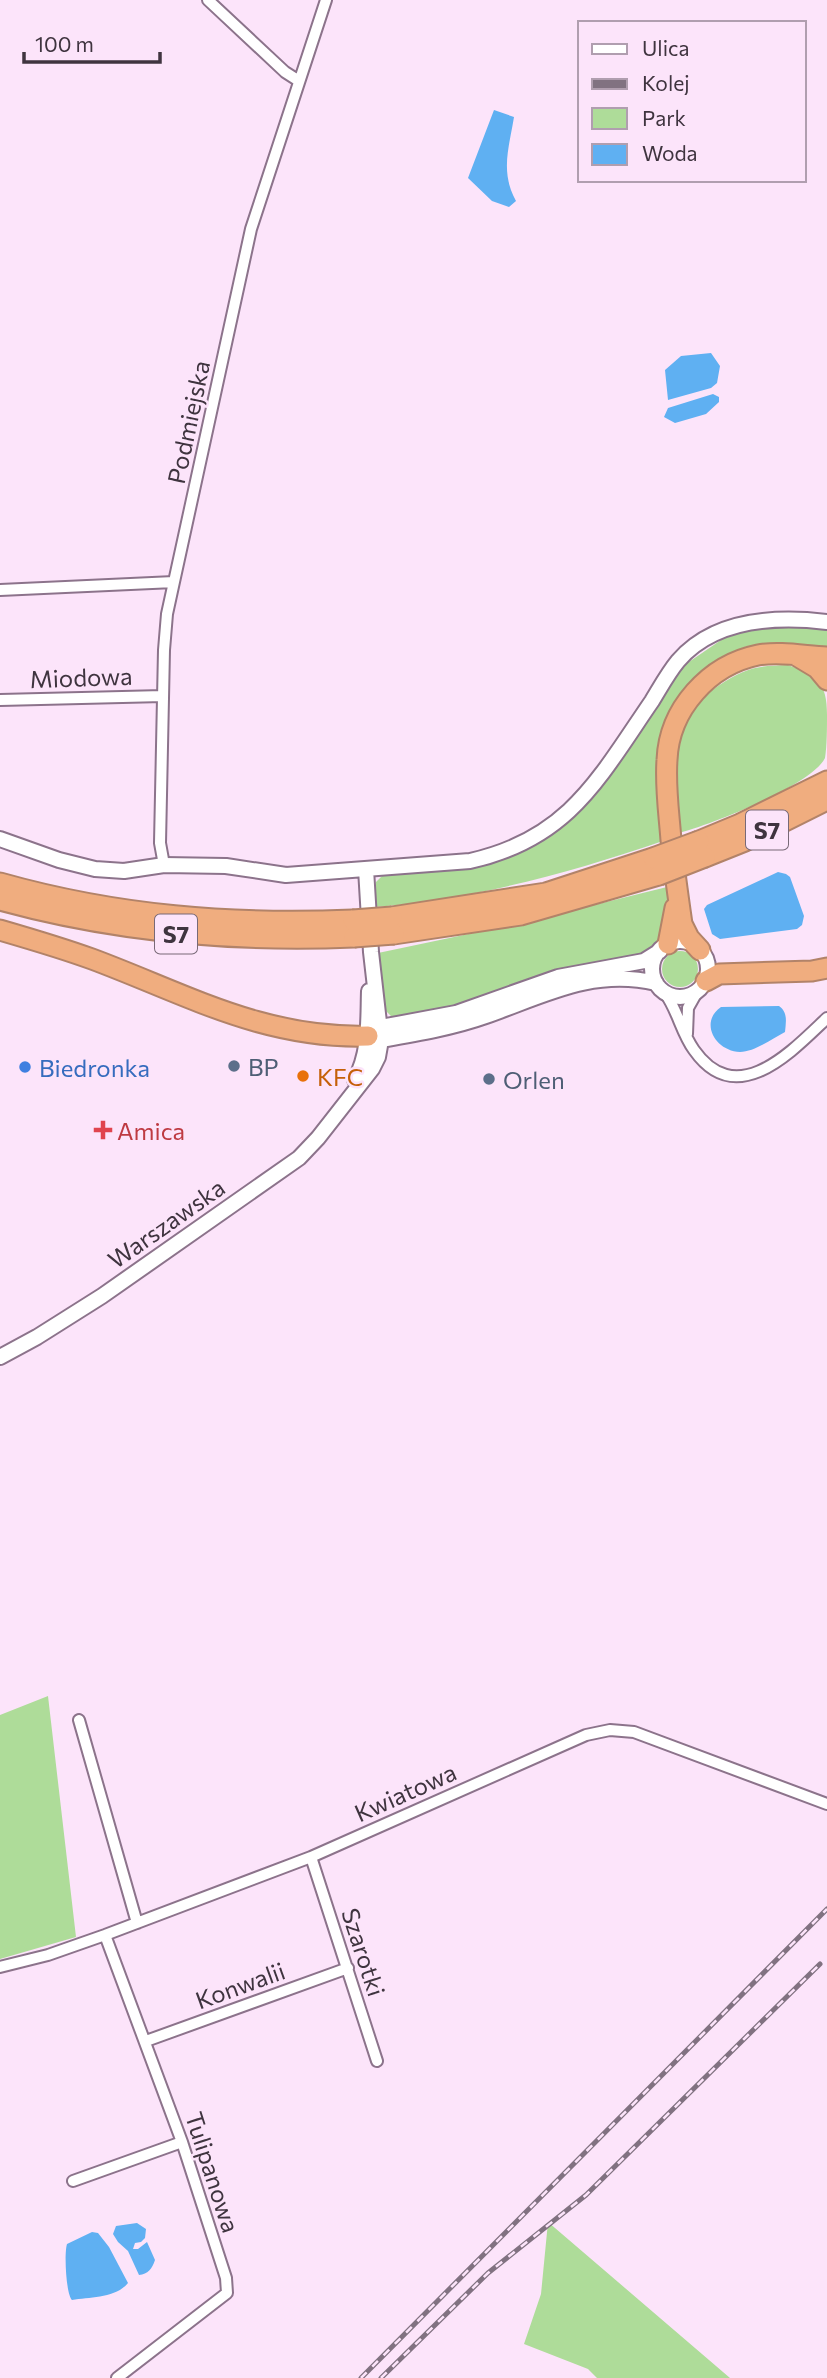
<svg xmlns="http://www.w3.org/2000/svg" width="827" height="2378" font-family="Commissioner,sans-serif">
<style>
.green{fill:#aedc99}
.water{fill:#5fb0f2}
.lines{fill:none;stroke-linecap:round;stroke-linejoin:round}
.street-casing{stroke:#8c738b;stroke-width:14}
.secondary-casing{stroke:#8c738b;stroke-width:18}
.highway-casing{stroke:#b28369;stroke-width:23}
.street{stroke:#fff;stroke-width:10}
.secondary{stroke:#fff;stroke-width:14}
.highway{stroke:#f0ad7f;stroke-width:19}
.rail-casing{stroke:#817281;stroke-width:5}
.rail{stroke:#fce4fa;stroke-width:2.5;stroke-dasharray:8;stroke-linecap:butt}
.highway-bridge-casing{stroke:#b28369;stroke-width:23;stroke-linecap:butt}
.highway-bridge{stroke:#f0ad7f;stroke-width:19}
.service-dot{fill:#5c6f8a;stroke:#fce4fa;stroke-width:2.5}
.shop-dot{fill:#3f7fe0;stroke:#fce4fa;stroke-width:2.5}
.food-dot{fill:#e8710a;stroke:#fce4fa;stroke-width:2.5}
.health-dot{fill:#e0444e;stroke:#fce4fa;stroke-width:2.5}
.labels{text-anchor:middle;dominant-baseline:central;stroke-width:5;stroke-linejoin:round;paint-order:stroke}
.shield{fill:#fce4fa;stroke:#786977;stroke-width:2}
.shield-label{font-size:23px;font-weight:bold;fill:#3f343f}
.street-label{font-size:24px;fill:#3f343f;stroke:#fce4fa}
.service-label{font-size:24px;fill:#4e5e75;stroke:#fce4fa;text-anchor:start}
.shop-label{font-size:24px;fill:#366cbe;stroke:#fce4fa;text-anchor:start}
.food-label{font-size:24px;fill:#c56008;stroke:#fce4fa;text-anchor:start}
.health-label{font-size:24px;fill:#be3a42;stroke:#fce4fa;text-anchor:start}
</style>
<rect width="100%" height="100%" fill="#fce4fa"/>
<path class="green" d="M 754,626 L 827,627 L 827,649 L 788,645 L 747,646 L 703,670 L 686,689 L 658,760 L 658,815 L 663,841 C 569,873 475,899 375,907 L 376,882 L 384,874 L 447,871 L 490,864 L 528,848 L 557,831 L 595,796 L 683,666 L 724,638 Z
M 788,665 C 817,676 827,682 827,715 C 827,727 827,746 825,758 C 812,785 709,826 678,833 C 677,779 666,720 718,686 C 746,668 755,666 788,665 Z
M 667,887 C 667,918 669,935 644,957 L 480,1002 L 394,1019 L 383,1008 L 378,953 L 521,923 Z
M662 969a18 18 0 1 1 36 0a18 18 0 1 1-36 0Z
M 48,1696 L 76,1937 L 0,1959 L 0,1715 Z
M 548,2222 L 730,2378 L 597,2378 L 588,2369 L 524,2344 L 541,2294 Z"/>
<path class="water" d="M 494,110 L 514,117 C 509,148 500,172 516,201 L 509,207 L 492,201 L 468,178 Z
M 711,353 L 720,366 L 717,383 L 711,388 L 668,400 L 665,370 L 681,356 Z
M 713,394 L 719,397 L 719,402 L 706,414 L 675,423 L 664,417 L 668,408 Z
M 778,872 L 786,874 L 790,877 L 804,916 L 802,925 L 797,929 L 720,939 L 712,934 L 704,909 L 707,905 Z
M 779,1006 C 788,1012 786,1022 785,1032 C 772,1039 754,1052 740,1052 C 715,1051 699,1022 721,1007 Z
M 137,2223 L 146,2229 L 145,2238 L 141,2242 L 135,2243 L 133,2249 L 138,2249 L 147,2242 L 155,2260 C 152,2269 148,2274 139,2275 L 128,2251 L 118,2242 L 113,2234 L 116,2226 Z
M 92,2232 L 98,2233 L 109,2247 L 128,2283 C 116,2298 90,2297 72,2300 C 66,2294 64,2254 67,2244 Z"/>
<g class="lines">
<g class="street-casing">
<path id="street" d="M 208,0 L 285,72 L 299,81
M 0,590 L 174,582
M 0,700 L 163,696
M 164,865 L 160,843 L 164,650 L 167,614 L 251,229 L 326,0
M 665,993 C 678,1011 681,1032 694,1050 C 737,1111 792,1051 827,1018
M 687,1034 L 688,1008 L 697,992
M 79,1720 L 137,1923
M 311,1857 L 377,2061
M 105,1935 L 182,2142 L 226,2278 L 227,2293 L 117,2378
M 0,1967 L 48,1955 L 105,1935 L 311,1857 L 586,1735 L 610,1730 L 634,1732 L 827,1804
M 146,2041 L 348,1968
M 73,2181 L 182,2142"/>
</g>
<g class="secondary-casing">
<path id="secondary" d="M 0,839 L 59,860 L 95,869 L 124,871 L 164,865 L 226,866 L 286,875 L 470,861 C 569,839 599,778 652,701 C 660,688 668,673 678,661 C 715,618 776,616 827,622
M652 969a28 28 0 1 1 56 0a28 28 0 1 1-56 0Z
M 374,1032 L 381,1027 L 456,1013 L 558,977 L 644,961 L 660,951
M 372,1038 L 381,1040 C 416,1034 452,1028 486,1016 C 543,996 592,968 656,983
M 355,1080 C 370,1052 368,1022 369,991
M 0,1357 L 37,1337 L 102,1296 L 299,1158 L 318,1138 L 372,1069 L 378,1057 L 381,1040 L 371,952 L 366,869"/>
</g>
<g class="highway-casing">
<path id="highway" d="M 797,656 L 817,668 L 827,680
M 699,841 L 740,824 L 827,781
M 705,857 L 745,841 L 827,800
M 0,883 C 117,916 231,925 353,920
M 0,900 C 116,932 235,942 354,937
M 392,917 L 546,893 L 653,858
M 0,930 C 31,939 62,948 92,959 C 186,994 263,1039 368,1036
M 394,934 L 521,915 L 659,875
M 668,944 L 675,908
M 700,950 L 689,938 L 682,924 C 678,896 674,868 671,840 C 669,813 665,787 667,760 C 669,709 709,665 758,655 C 780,651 805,656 827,657
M 706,981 L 719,974 L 812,971 L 827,968"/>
</g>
<use href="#street" class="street"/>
<use href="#secondary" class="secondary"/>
<use href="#highway" class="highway"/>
<g class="rail-casing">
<path id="rail" d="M 361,2378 L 827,1909
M 381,2378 L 488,2273 L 586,2195 L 820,1964"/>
</g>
<use href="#rail" class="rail"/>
<g class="highway-bridge-casing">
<path id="highway-bridge" d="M 653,858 L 699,841
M 659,875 L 705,857
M 353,920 L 392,917
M 354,937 L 394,934"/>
</g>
<use href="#highway-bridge" class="highway-bridge"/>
</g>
<g class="service-dot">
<circle cx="234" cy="1066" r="7"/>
<circle cx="489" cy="1079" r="7"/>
</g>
<circle class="shop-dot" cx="25" cy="1067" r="7"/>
<circle class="food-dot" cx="303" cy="1076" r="7"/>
<path class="health-dot" d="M99.5 1119.5h7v7h7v7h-7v7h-7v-7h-7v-7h7z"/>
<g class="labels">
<g class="shield">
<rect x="746" y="810.5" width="42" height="39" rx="5"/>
<rect x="155" y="914.5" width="42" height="39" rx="5"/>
</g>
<g class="shield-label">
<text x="767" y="830">S7</text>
<text x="176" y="934">S7</text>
</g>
<g class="street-label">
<text transform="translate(188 422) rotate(-78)">Podmiejska</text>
<text transform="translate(81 677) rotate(-2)">Miodowa</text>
<text transform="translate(166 1223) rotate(-35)">Warszawska</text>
<text transform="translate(405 1792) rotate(-24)">Kwiatowa</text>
<text transform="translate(364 1952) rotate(72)">Szarotki</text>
<text transform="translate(240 1985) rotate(-20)">Konwalii</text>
<text transform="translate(213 2172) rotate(72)">Tulipanowa</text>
</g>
<g class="service-label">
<text x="248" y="1066">BP</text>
<text x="503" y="1079">Orlen</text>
</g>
<g class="shop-label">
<text x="39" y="1067">Biedronka</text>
</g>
<g class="food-label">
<text x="317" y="1076">KFC</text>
</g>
<g class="health-label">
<text x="117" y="1130">Amica</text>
</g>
</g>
<rect x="578" y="21" width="228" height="161" fill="#fce4fa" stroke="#b09eaf" stroke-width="2"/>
<rect x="592" y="44" width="35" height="10" fill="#ffffff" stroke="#b09eaf" stroke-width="2"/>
<text x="642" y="56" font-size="21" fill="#3f343f">Ulica</text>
<rect x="592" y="79" width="35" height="10" fill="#817281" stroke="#b09eaf" stroke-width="2"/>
<text x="642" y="91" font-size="21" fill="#3f343f">Kolej</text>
<rect x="592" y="108" width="35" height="21" fill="#aedc99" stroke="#b09eaf" stroke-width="2"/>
<text x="642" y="126" font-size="21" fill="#3f343f">Park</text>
<rect x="592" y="144" width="35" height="21" fill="#5fb0f2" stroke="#b09eaf" stroke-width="2"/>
<text x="642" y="161" font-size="21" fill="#3f343f">Woda</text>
<path d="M24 52v10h136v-10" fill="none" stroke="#3f343f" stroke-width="3.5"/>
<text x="35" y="52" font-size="21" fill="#3f343f" stroke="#fce4fa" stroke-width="5" paint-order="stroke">100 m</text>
</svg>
